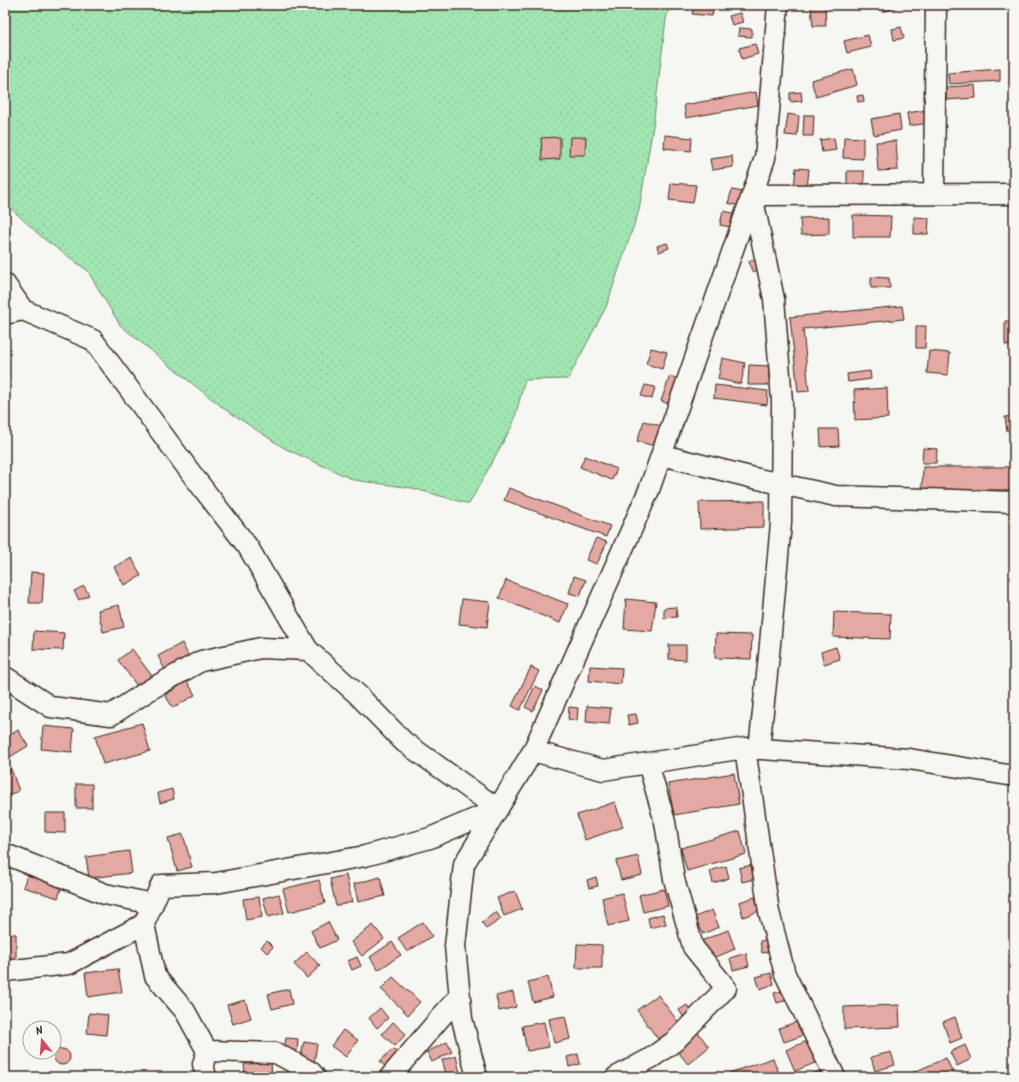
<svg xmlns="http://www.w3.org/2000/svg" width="1019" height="1082" font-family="Kalam,sans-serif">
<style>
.grass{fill:url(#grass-dots);stroke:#6e8868}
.building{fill:#e4a9a3;stroke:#3b2a1e}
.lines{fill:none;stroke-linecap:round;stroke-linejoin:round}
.minor-casing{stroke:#3b2a1e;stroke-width:23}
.minor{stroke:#f6f6f2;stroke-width:20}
</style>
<defs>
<pattern id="grass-dots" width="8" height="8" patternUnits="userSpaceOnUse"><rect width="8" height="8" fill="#a1e6b2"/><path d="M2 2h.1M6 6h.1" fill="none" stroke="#8cc599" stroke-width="1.8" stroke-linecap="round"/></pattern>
</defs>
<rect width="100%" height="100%" fill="#f6f6f2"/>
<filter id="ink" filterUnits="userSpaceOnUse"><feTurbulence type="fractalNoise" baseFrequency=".025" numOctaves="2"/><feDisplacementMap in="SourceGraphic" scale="8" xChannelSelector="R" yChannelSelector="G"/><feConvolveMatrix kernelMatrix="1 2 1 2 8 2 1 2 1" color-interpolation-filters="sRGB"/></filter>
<g filter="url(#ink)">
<path class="grass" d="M 5,5 L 670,5 L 666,19 L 653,126 L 639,210 L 606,307 L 568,379 L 525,380 L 513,424 L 469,504 L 412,488 L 354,480 L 284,448 L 226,410 L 175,370 L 120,325 L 87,270 L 44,239 L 5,203 Z"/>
<path class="building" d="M 694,5 L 714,5 L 712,16 L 692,14 Z
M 880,5 L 896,5 L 896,8 L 882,12 Z
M 825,6 L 826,26 L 813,26 L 811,7 Z
M 740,13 L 743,22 L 732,25 L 729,16 Z
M 901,27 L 904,38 L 894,40 L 892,29 Z
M 739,28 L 752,29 L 752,37 L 738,36 Z
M 868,35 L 871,47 L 847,53 L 844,41 Z
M 755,44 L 758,54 L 742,59 L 739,48 Z
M 853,69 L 857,85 L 816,97 L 811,80 Z
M 1000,69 L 1000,81 L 949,84 L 948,73 Z
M 975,85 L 976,98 L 946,100 L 946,87 Z
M 756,92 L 758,105 L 686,118 L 684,105 Z
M 801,92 L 802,101 L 790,102 L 790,93 Z
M 863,95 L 864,101 L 858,102 L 857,96 Z
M 927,110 L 929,123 L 909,126 L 907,113 Z
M 788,114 L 799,116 L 797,136 L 785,135 Z
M 899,114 L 901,130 L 874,135 L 871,119 Z
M 804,115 L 814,115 L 813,136 L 803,136 Z
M 665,135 L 692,138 L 691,151 L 664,148 Z
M 560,137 L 560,159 L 542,160 L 541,138 Z
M 570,137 L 586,137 L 585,155 L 569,155 Z
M 844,137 L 863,138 L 863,159 L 843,158 Z
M 834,138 L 836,150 L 822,152 L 820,140 Z
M 896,141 L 898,170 L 878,171 L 876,142 Z
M 732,156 L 733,167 L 712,170 L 710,159 Z
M 796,168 L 809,169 L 807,189 L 794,188 Z
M 847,171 L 864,171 L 864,190 L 847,190 Z
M 671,183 L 696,185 L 693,203 L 669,200 Z
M 732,190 L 743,192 L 739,206 L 728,203 Z
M 723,211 L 733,213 L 730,227 L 720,225 Z
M 853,215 L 891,216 L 890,237 L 853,237 Z
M 829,217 L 829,234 L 801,235 L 800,218 Z
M 914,217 L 929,218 L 928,234 L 914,234 Z
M 667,243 L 669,248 L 659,252 L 657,246 Z
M 757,259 L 759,270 L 752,272 L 749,261 Z
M 871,277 L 889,278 L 890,288 L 871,288 Z
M 902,306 L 904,319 L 803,329 L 809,391 L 798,392 L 790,317 Z
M 1005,321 L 1014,321 L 1014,345 L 1005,345 Z
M 916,326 L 926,326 L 925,348 L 916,348 Z
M 651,348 L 667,352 L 662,369 L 646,364 Z
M 929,351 L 950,353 L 948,375 L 927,373 Z
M 722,358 L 745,363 L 741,384 L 718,379 Z
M 749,365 L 769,366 L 769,385 L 748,385 Z
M 870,371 L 871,379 L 848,382 L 847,374 Z
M 670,376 L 681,380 L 672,405 L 661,401 Z
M 645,385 L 655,387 L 652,399 L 641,396 Z
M 715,385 L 768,391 L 767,405 L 714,398 Z
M 887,388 L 888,418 L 855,420 L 854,390 Z
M 1013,416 L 1014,430 L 1007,431 L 1005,417 Z
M 644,421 L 661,426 L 654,446 L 637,441 Z
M 820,429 L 838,429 L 839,446 L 821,447 Z
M 923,448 L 937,449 L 936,463 L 922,463 Z
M 585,456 L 617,469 L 612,480 L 580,467 Z
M 923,467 L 1014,467 L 1014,490 L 922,490 Z
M 509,488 L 610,526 L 606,537 L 504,500 Z
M 764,501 L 764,527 L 700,529 L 699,502 Z
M 596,538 L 607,542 L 597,564 L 586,560 Z
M 132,558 L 141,576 L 124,585 L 114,567 Z
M 31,572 L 44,573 L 42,603 L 29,603 Z
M 574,576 L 586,580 L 580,596 L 569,593 Z
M 506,580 L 568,604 L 560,623 L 499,598 Z
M 84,586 L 89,595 L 79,600 L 74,591 Z
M 462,599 L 490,602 L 487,627 L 459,624 Z
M 626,599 L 656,602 L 652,631 L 624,629 Z
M 119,605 L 124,627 L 103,632 L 98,610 Z
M 676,607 L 677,617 L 664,618 L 664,608 Z
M 834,612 L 891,614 L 890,639 L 833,637 Z
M 34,631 L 64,633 L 63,650 L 33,649 Z
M 716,634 L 752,635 L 751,659 L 715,658 Z
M 182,643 L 189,657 L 165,670 L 158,656 Z
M 669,645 L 686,645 L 686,660 L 669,659 Z
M 836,647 L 840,659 L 824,664 L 821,652 Z
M 132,649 L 152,676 L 137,686 L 118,660 Z
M 590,666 L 622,668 L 621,684 L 589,681 Z
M 531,667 L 539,671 L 520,710 L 512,706 Z
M 187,681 L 195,695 L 173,708 L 165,695 Z
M 535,686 L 543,690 L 533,711 L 525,707 Z
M 587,706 L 611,708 L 609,724 L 586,722 Z
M 569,707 L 578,708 L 577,721 L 568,719 Z
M 636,714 L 638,723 L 629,725 L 627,715 Z
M 142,723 L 150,751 L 103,764 L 95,736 Z
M 43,726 L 74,729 L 72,752 L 41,749 Z
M 18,730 L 28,746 L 5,760 L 5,738 Z
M 11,769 L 19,791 L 5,796 L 5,772 Z
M 734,773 L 739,804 L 674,815 L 668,784 Z
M 76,784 L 92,784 L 92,808 L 76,808 Z
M 172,789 L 174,799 L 160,803 L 158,793 Z
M 615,802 L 623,827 L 585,840 L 577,815 Z
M 45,813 L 65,813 L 65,833 L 45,832 Z
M 740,831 L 746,854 L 687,871 L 681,848 Z
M 183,834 L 192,867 L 177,871 L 168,838 Z
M 129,851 L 132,873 L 89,878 L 86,857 Z
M 638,856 L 642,875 L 621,880 L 616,861 Z
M 752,865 L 754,879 L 742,882 L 739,868 Z
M 726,866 L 729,878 L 713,883 L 710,871 Z
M 27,875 L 62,886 L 58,898 L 23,887 Z
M 346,875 L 352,902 L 336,906 L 330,879 Z
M 380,877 L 385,896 L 358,902 L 354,884 Z
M 596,877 L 598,886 L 589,888 L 587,880 Z
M 319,880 L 325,903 L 289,912 L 283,889 Z
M 664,889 L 668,906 L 643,912 L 639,895 Z
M 515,891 L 522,909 L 504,916 L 497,898 Z
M 622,893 L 629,921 L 608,926 L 602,898 Z
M 279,894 L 284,913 L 268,917 L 263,898 Z
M 259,897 L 262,917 L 246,920 L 243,899 Z
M 755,897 L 759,911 L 743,917 L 739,902 Z
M 712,910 L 719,927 L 703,934 L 695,917 Z
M 496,912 L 501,919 L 486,929 L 482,922 Z
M 663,914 L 666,924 L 650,928 L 648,918 Z
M 328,922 L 337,940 L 320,948 L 311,931 Z
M 423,922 L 432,936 L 407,952 L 398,938 Z
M 373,925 L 384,939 L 362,956 L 351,942 Z
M 728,930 L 735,949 L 709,960 L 701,941 Z
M 5,934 L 16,934 L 16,958 L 5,958 Z
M 770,939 L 773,951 L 762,953 L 760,941 Z
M 267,941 L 273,947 L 267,953 L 261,947 Z
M 392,942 L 401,955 L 378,970 L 370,957 Z
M 577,944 L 602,945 L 602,968 L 576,968 Z
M 307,952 L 320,966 L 307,978 L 294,964 Z
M 746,953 L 749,966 L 733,970 L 730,958 Z
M 357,957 L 361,966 L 352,970 L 348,961 Z
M 118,969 L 122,992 L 88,997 L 85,973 Z
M 771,973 L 774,984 L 760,989 L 756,977 Z
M 393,977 L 420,1002 L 408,1015 L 381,989 Z
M 548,977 L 553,997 L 533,1002 L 528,982 Z
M 289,989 L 292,1004 L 272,1009 L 268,994 Z
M 785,990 L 787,1000 L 777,1003 L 774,993 Z
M 513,992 L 516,1007 L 499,1011 L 496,996 Z
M 658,995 L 682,1027 L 660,1042 L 637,1010 Z
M 245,1000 L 251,1018 L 233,1024 L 227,1005 Z
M 687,1005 L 694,1016 L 686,1021 L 679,1010 Z
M 899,1005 L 900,1027 L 844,1029 L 844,1007 Z
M 380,1008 L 388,1018 L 377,1028 L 369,1018 Z
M 89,1013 L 108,1015 L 106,1035 L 87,1033 Z
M 565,1016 L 570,1039 L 554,1043 L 549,1019 Z
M 955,1017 L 962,1038 L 950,1043 L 943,1022 Z
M 799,1021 L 804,1035 L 784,1042 L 779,1028 Z
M 393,1022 L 406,1034 L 395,1046 L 382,1034 Z
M 544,1022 L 549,1047 L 527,1051 L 522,1026 Z
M 343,1030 L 358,1040 L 346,1057 L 331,1046 Z
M 696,1030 L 709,1047 L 688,1064 L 674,1047 Z
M 286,1038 L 298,1039 L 297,1051 L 284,1049 Z
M 807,1041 L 817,1062 L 795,1071 L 786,1050 Z
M 304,1042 L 317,1044 L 314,1063 L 300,1060 Z
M 447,1042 L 452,1052 L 432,1062 L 427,1052 Z
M 965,1045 L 971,1059 L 957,1066 L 950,1052 Z
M54 1057a8 8 0 1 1 16 0a8 8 0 1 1-16 0Z
M 393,1049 L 401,1057 L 388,1070 L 380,1061 Z
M 891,1052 L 895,1065 L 875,1071 L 871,1057 Z
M 578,1054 L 580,1064 L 569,1067 L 567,1057 Z
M 456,1056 L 461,1077 L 447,1077 L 442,1060 Z
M 773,1058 L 780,1077 L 731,1077 L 729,1073 Z
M 946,1058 L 954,1075 L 950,1077 L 903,1077 Z
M 271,1063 L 272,1077 L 245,1077 L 244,1064 Z
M 822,1070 L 824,1077 L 804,1077 Z"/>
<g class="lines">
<g class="minor-casing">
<path id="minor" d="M 934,194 L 936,5
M 5,284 L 23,310
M 5,314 L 23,310 L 93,340 L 191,473 L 248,547 L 308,650
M 662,455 L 754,478 L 836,496 L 1014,502
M 5,677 L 51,707 L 111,715 L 151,689 L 201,661 L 261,648 L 308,650 L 357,694 L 404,742 L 498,809 L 430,838 L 365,856 L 216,883 L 161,885 L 144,924 L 155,976 L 185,1011 L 207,1051
M 747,748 L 909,759 L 1014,776
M 759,749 L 769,655 L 781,523 L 782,401 L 774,299 L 752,195 L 1014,194
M 533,751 L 603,770 L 745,748 L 769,912 L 785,974 L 835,1077
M 5,854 L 105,894 L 153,904
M 5,971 L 69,964 L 144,924
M 206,1077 L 203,1064 L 207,1051 L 276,1053 L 311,1072 L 315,1077
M 390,1077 L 440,1018 L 460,996
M 477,1077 L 462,1019 L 455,946 L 464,864 L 533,751 L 649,490 L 765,158 L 778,5
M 616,1077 L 651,1058 L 675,1041 L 726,988 L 693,947 L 674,879 L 665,822 L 648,763"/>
</g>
<use href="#minor" class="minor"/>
</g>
</g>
<rect width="1019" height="1082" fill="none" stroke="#f6f6f2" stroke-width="20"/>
<rect x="10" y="10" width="999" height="1062" fill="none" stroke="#3b2a1e" stroke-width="1.5" filter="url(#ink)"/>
<g transform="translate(42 1040) rotate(343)"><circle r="19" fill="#f6f6f2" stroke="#aba49d"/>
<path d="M0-3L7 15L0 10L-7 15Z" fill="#d1495b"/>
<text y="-6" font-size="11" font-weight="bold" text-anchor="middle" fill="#3b2a1e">N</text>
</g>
</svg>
